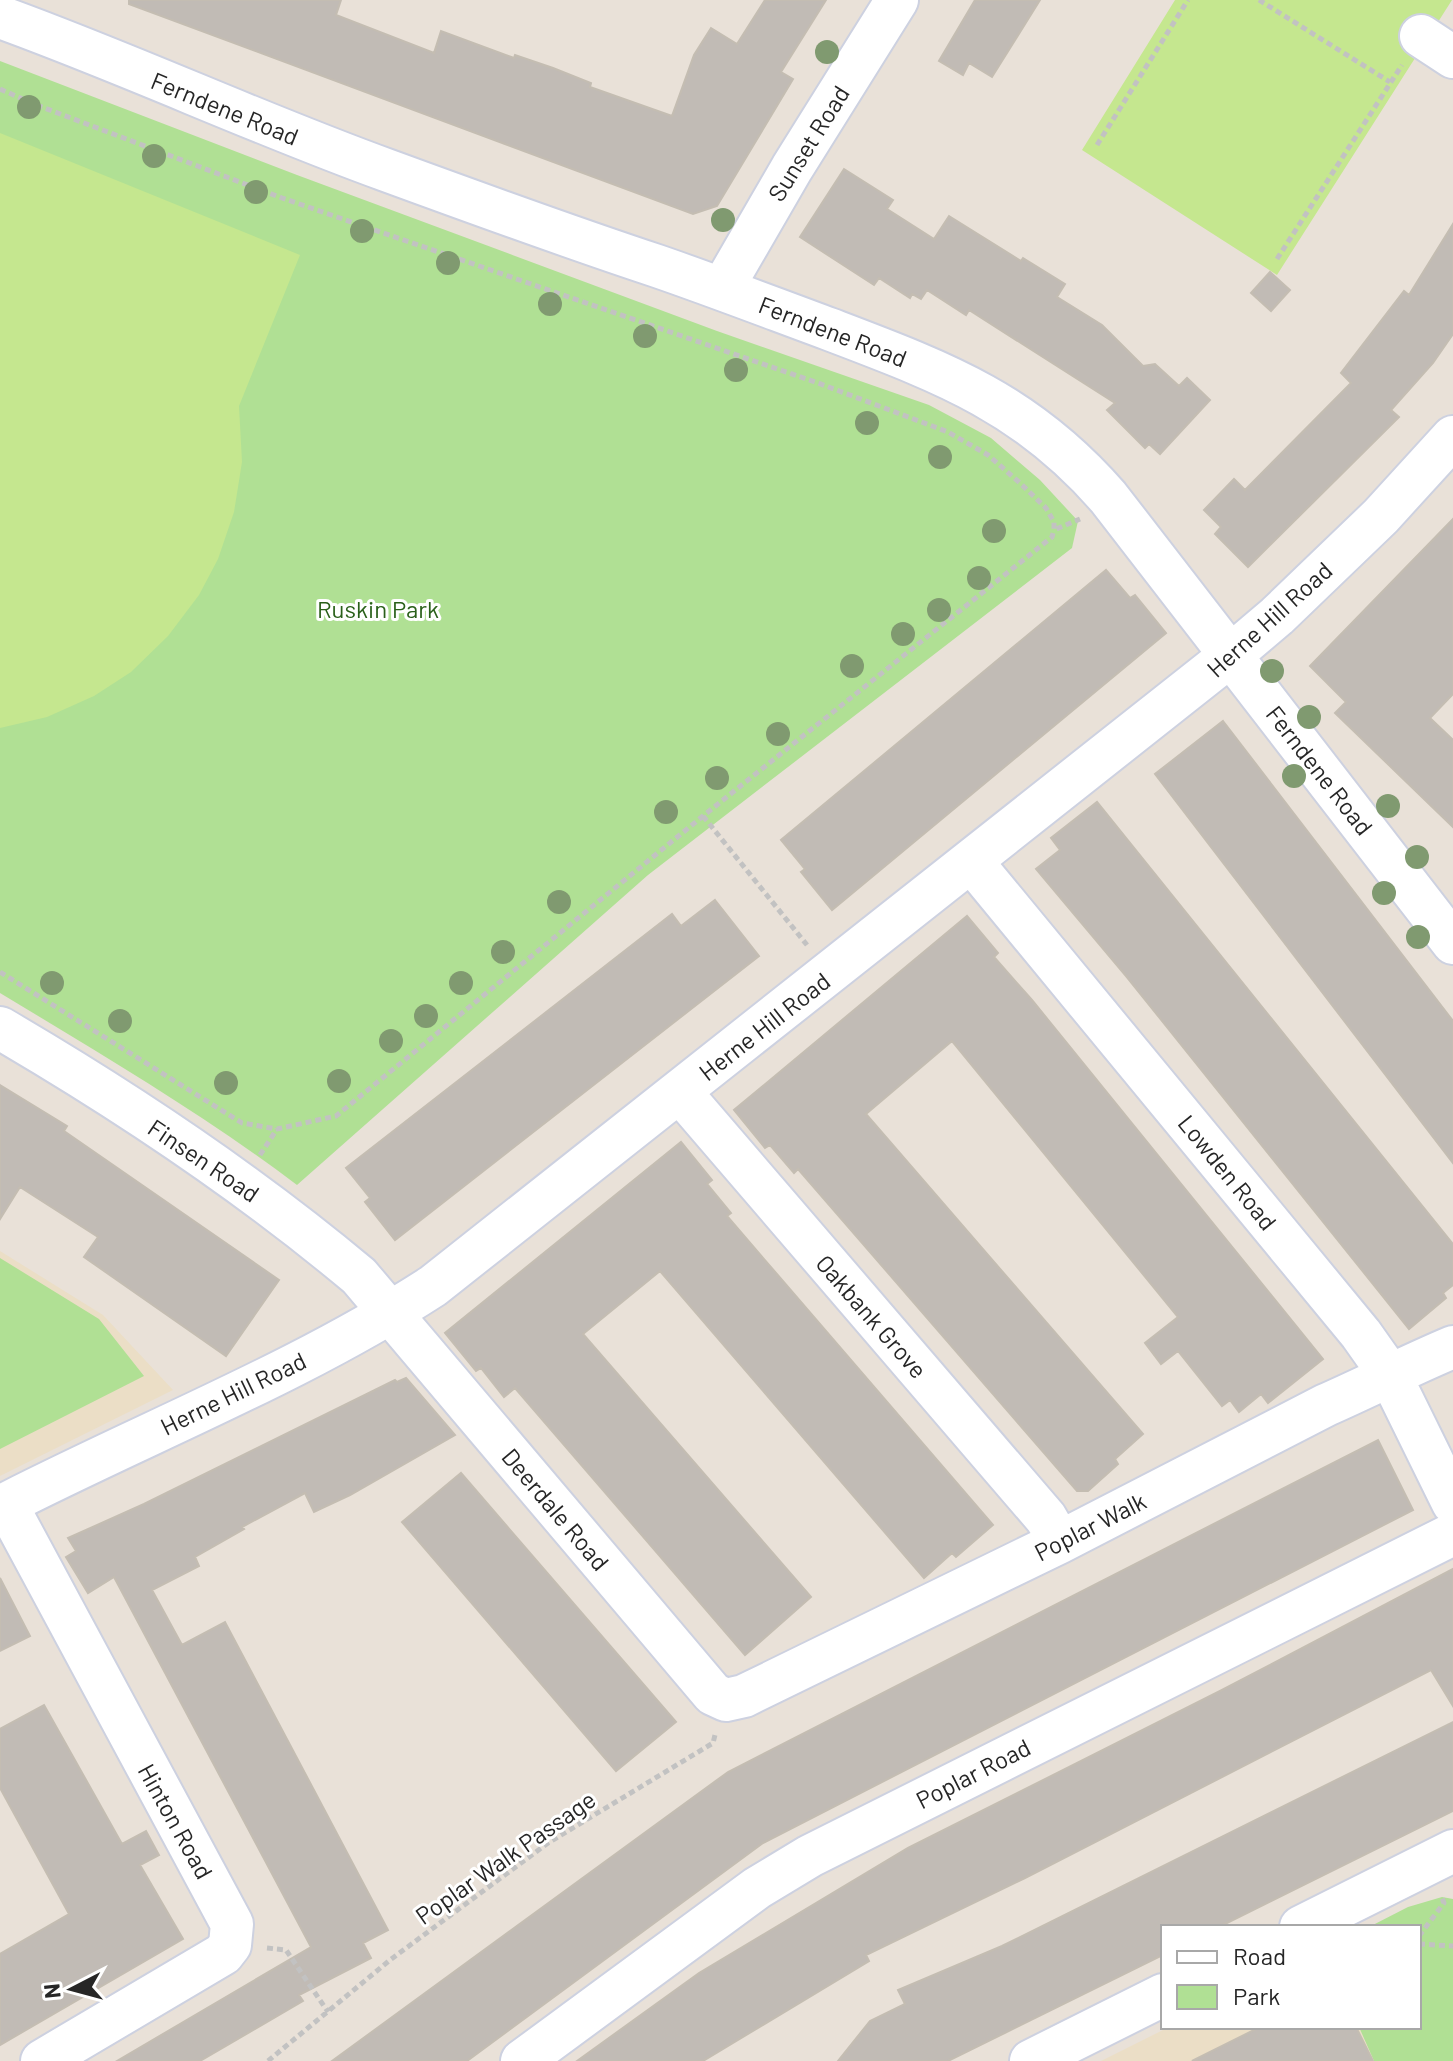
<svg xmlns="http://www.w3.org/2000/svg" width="1453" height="2061" font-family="Barlow,sans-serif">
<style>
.education{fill:#ebdec6}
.green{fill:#b0e094}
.pitch{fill:#c5e78f}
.building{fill:#c1bbb5;stroke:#c4bdb2;stroke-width:2}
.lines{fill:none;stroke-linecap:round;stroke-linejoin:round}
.minor-casing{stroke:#cdd1e0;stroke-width:46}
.path{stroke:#c2c2c2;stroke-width:5;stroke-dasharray:6 4;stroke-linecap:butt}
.minor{stroke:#fff;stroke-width:42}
.tree{fill:#809a70}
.labels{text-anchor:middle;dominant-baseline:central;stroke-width:6;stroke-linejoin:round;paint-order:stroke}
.street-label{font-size:24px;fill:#262626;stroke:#fff}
.park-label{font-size:24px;fill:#2a601a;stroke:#fff}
</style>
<rect width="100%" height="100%" fill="#e9e1d8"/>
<path class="education" d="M 0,1251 L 103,1315 L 173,1390 L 0,1476 Z
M 1169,2027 L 1359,2027 L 1374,2061 L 1101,2061 Z"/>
<path class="green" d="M 0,61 L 297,175 L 717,331 L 929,405 L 991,438 L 1040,480 L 1078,521 L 1072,548 L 648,875 L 297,1185 C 203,1114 101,1054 0,993 Z
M 0,1258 L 99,1319 L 144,1376 L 0,1449 Z
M 1442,1897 L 1453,1899 L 1453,2061 L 1374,2061 L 1359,2027 L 1419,2027 L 1419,1927 L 1369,1927 L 1408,1907 Z"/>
<path class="pitch" d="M 1175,0 L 1452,0 L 1277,275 L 1082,150 Z
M 0,133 L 300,255 L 239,406 L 242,462 L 234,512 L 218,559 L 199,595 L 168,636 L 131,672 L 94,696 L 47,717 L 0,728 Z"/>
<path class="building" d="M 129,0 L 341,0 L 336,15 L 434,53 L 441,31 L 514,58 L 515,55 L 553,68 L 591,83 L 590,87 L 672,116 L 694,55 L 711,28 L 737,44 L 765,0 L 826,0 L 781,72 L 793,79 L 717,206 L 693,214 L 129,4 Z
M 975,0 L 1040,0 L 992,77 L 969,63 L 963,75 L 939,61 Z
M 844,169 L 893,200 L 887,209 L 934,239 L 949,216 L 1021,261 L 1023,258 L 1065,284 L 1057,297 L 1102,325 L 1143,366 L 1155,364 L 1179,386 L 1187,378 L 1210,400 L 1160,454 L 1149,444 L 1145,448 L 1107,410 L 1115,403 L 969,310 L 966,315 L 927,290 L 921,299 L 912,294 L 910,298 L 879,278 L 874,285 L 800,237 Z
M 1453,224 L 1453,334 L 1433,363 L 1391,410 L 1399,417 L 1248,567 L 1215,534 L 1221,527 L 1204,510 L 1234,479 L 1245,490 L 1351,383 L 1341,373 L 1404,291 L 1409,295 Z
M 1270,272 L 1290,290 L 1271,311 L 1251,293 Z
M 1453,519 L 1453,694 L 1430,718 L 1453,740 L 1453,827 L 1335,713 L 1346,702 L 1310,666 Z
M 1106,570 L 1130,598 L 1135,595 L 1166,633 L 832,910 L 801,872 L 805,869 L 781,840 Z
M 1223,721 L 1453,1021 L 1453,1163 L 1155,774 Z
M 1097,802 L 1453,1244 L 1453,1285 L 1443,1293 L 1446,1298 L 1409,1329 L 1126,976 L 1036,869 L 1060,850 L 1051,838 Z
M 715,900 L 759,956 L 395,1240 L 365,1202 L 370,1198 L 346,1168 L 672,914 L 681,926 Z
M 967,916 L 998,953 L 994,957 L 1032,1000 L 1323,1359 L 1268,1403 L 1261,1394 L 1239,1412 L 1230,1400 L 1222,1406 L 1178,1351 L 1161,1364 L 1145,1343 L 1178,1317 L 952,1041 L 866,1114 L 1143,1434 L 1115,1459 L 1118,1464 L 1088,1491 L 1077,1491 L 798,1169 L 794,1173 L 770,1145 L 765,1148 L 734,1110 Z
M 0,1085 L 67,1126 L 64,1131 L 279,1280 L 226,1356 L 84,1257 L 98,1237 L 20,1187 L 0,1219 Z
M 681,1142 L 712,1180 L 707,1184 L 731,1213 L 727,1216 L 993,1525 L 956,1557 L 952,1553 L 924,1578 L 660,1271 L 583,1334 L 811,1597 L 745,1655 L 515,1388 L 504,1397 L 481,1368 L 476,1371 L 445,1333 Z
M 406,1378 L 455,1435 L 350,1495 L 314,1512 L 305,1493 L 242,1527 L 244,1529 L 195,1557 L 199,1566 L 152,1590 L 182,1645 L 225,1622 L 388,1930 L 363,1943 L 371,1958 L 299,1995 L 303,2001 L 200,2061 L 117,2061 L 311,1947 L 114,1577 L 88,1593 L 66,1557 L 76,1551 L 68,1538 L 144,1504 L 395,1380 L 397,1382 Z
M 1378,1440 L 1413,1510 L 763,1843 L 467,2061 L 332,2061 L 728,1772 Z
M 461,1473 L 676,1722 L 616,1771 L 402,1522 Z
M 1453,1569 L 1453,1706 L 1431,1670 L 1025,1878 L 866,1955 L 869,1961 L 703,2061 L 577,2061 L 699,1973 L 908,1848 L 1220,1691 Z
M 0,1578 L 30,1636 L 0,1651 Z
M 44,1705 L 122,1844 L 146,1831 L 159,1855 L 140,1865 L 183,1939 L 0,2045 L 0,1954 L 69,1914 L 0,1788 L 0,1729 Z
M 1453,1722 L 1453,1811 L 1219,1927 L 1163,1927 L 1163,1955 L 948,2061 L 838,2061 L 870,2021 L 905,2004 L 898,1990 L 1002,1946 Z
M 1260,2027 L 1356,2027 L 1373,2061 L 1192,2061 Z"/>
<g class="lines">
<g class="minor-casing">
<path id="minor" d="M 0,17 C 130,64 256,123 386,170 C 476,203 566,236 657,266 C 715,286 772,308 829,329 C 942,372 1025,402 1108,497 L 1453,943
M 1421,36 L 1453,57
M 722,289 L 792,168 L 897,0
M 971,861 L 1361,1334 L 1390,1375 L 1453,1503
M 0,1028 C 125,1101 248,1183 359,1276 L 713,1694 L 726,1700 L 744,1696 L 1060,1542 L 1326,1405 C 1369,1386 1410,1365 1453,1347
M 680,1092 L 1046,1518 L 1060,1542
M 6,1504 L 232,1924 L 230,1945 L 223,1954 L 42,2061
M 0,1507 C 144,1433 297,1374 433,1286 L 1231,655 L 1277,616 L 1381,516 L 1453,437
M 1301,1927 L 1453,1851
M 522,2061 L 757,1888 L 810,1856 L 1453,1534
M 1031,2061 L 1163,1995"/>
</g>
<path class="path" d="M 1259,0 L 1390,82
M 0,89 L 34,104 L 282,198 L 818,383 L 948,432 L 988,455 L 1020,483 L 1046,508 L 1054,522 L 1054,530 L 1080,519
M 1097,145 L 1188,0
M 1277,259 L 1402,65
M 703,816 L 807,945
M 0,972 L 242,1123 L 277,1129 L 336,1116 L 703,816 L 1052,537 L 1054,530
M 260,1155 L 277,1129
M 1419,1936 L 1444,1903 L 1442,1898
M 1419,1944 L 1453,1946
M 267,1948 L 286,1950 L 328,2012
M 268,2061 L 390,1960 L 548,1843 L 713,1743 L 715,1735"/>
<use href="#minor" class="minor"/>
</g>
<g class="tree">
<circle cx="827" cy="52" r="12"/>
<circle cx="29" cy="107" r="12"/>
<circle cx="154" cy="156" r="12"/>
<circle cx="256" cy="192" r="12"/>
<circle cx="723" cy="220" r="12"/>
<circle cx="362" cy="231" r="12"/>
<circle cx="448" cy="263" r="12"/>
<circle cx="550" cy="304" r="12"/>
<circle cx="645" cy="336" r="12"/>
<circle cx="736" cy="370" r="12"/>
<circle cx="867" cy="423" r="12"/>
<circle cx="940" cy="457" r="12"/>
<circle cx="994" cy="531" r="12"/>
<circle cx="979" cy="578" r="12"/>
<circle cx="939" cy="610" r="12"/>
<circle cx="903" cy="634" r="12"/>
<circle cx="852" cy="666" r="12"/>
<circle cx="1272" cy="671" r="12"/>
<circle cx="1309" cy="717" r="12"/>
<circle cx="778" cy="734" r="12"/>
<circle cx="1294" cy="776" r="12"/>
<circle cx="717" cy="778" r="12"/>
<circle cx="1388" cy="806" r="12"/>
<circle cx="666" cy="812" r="12"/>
<circle cx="1417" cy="857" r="12"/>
<circle cx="1384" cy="893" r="12"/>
<circle cx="559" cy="902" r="12"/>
<circle cx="1418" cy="937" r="12"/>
<circle cx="503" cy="952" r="12"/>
<circle cx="52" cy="983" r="12"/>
<circle cx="461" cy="983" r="12"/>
<circle cx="426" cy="1016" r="12"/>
<circle cx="120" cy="1021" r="12"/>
<circle cx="391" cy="1041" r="12"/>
<circle cx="339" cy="1081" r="12"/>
<circle cx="226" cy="1083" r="12"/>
</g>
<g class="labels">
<g class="street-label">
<text transform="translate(225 108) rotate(22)">Ferndene Road</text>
<text transform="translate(808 143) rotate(-58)">Sunset Road</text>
<text transform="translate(833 331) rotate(21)">Ferndene Road</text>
<text transform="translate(1269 619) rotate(-42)">Herne Hill Road</text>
<text transform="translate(1320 770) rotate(52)">Ferndene Road</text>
<text transform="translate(764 1026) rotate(-38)">Herne Hill Road</text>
<text transform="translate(204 1160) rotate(34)">Finsen Road</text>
<text transform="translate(1228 1172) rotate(51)">Lowden Road</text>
<text transform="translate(872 1316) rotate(49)">Oakbank Grove</text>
<text transform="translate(233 1393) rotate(-26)">Herne Hill Road</text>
<text transform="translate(556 1509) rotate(50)">Deerdale Road</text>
<text transform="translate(1090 1526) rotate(-27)">Poplar Walk</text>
<text transform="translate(973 1773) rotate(-27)">Poplar Road</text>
<text transform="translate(176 1821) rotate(61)">Hinton Road</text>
<text transform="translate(505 1857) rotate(-35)">Poplar Walk Passage</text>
</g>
<g class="park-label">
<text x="378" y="608">Ruskin Park</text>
</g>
</g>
<rect x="1161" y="1925" width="260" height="104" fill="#ffffff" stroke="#a8a8a8" stroke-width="2"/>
<rect x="1177" y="1951" width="40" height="12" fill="#ffffff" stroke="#a8a8a8" stroke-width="2"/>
<text x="1233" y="1965" font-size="24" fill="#262626">Road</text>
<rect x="1177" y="1985" width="40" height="24" fill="#b0e094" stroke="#a8a8a8" stroke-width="2"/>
<text x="1233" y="2005" font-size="24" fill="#262626">Park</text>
<g transform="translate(72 1989) rotate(264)" stroke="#ffffff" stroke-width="6" paint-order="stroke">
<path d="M0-6L14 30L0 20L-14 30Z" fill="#262626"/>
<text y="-12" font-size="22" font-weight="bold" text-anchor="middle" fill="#262626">N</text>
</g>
</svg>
